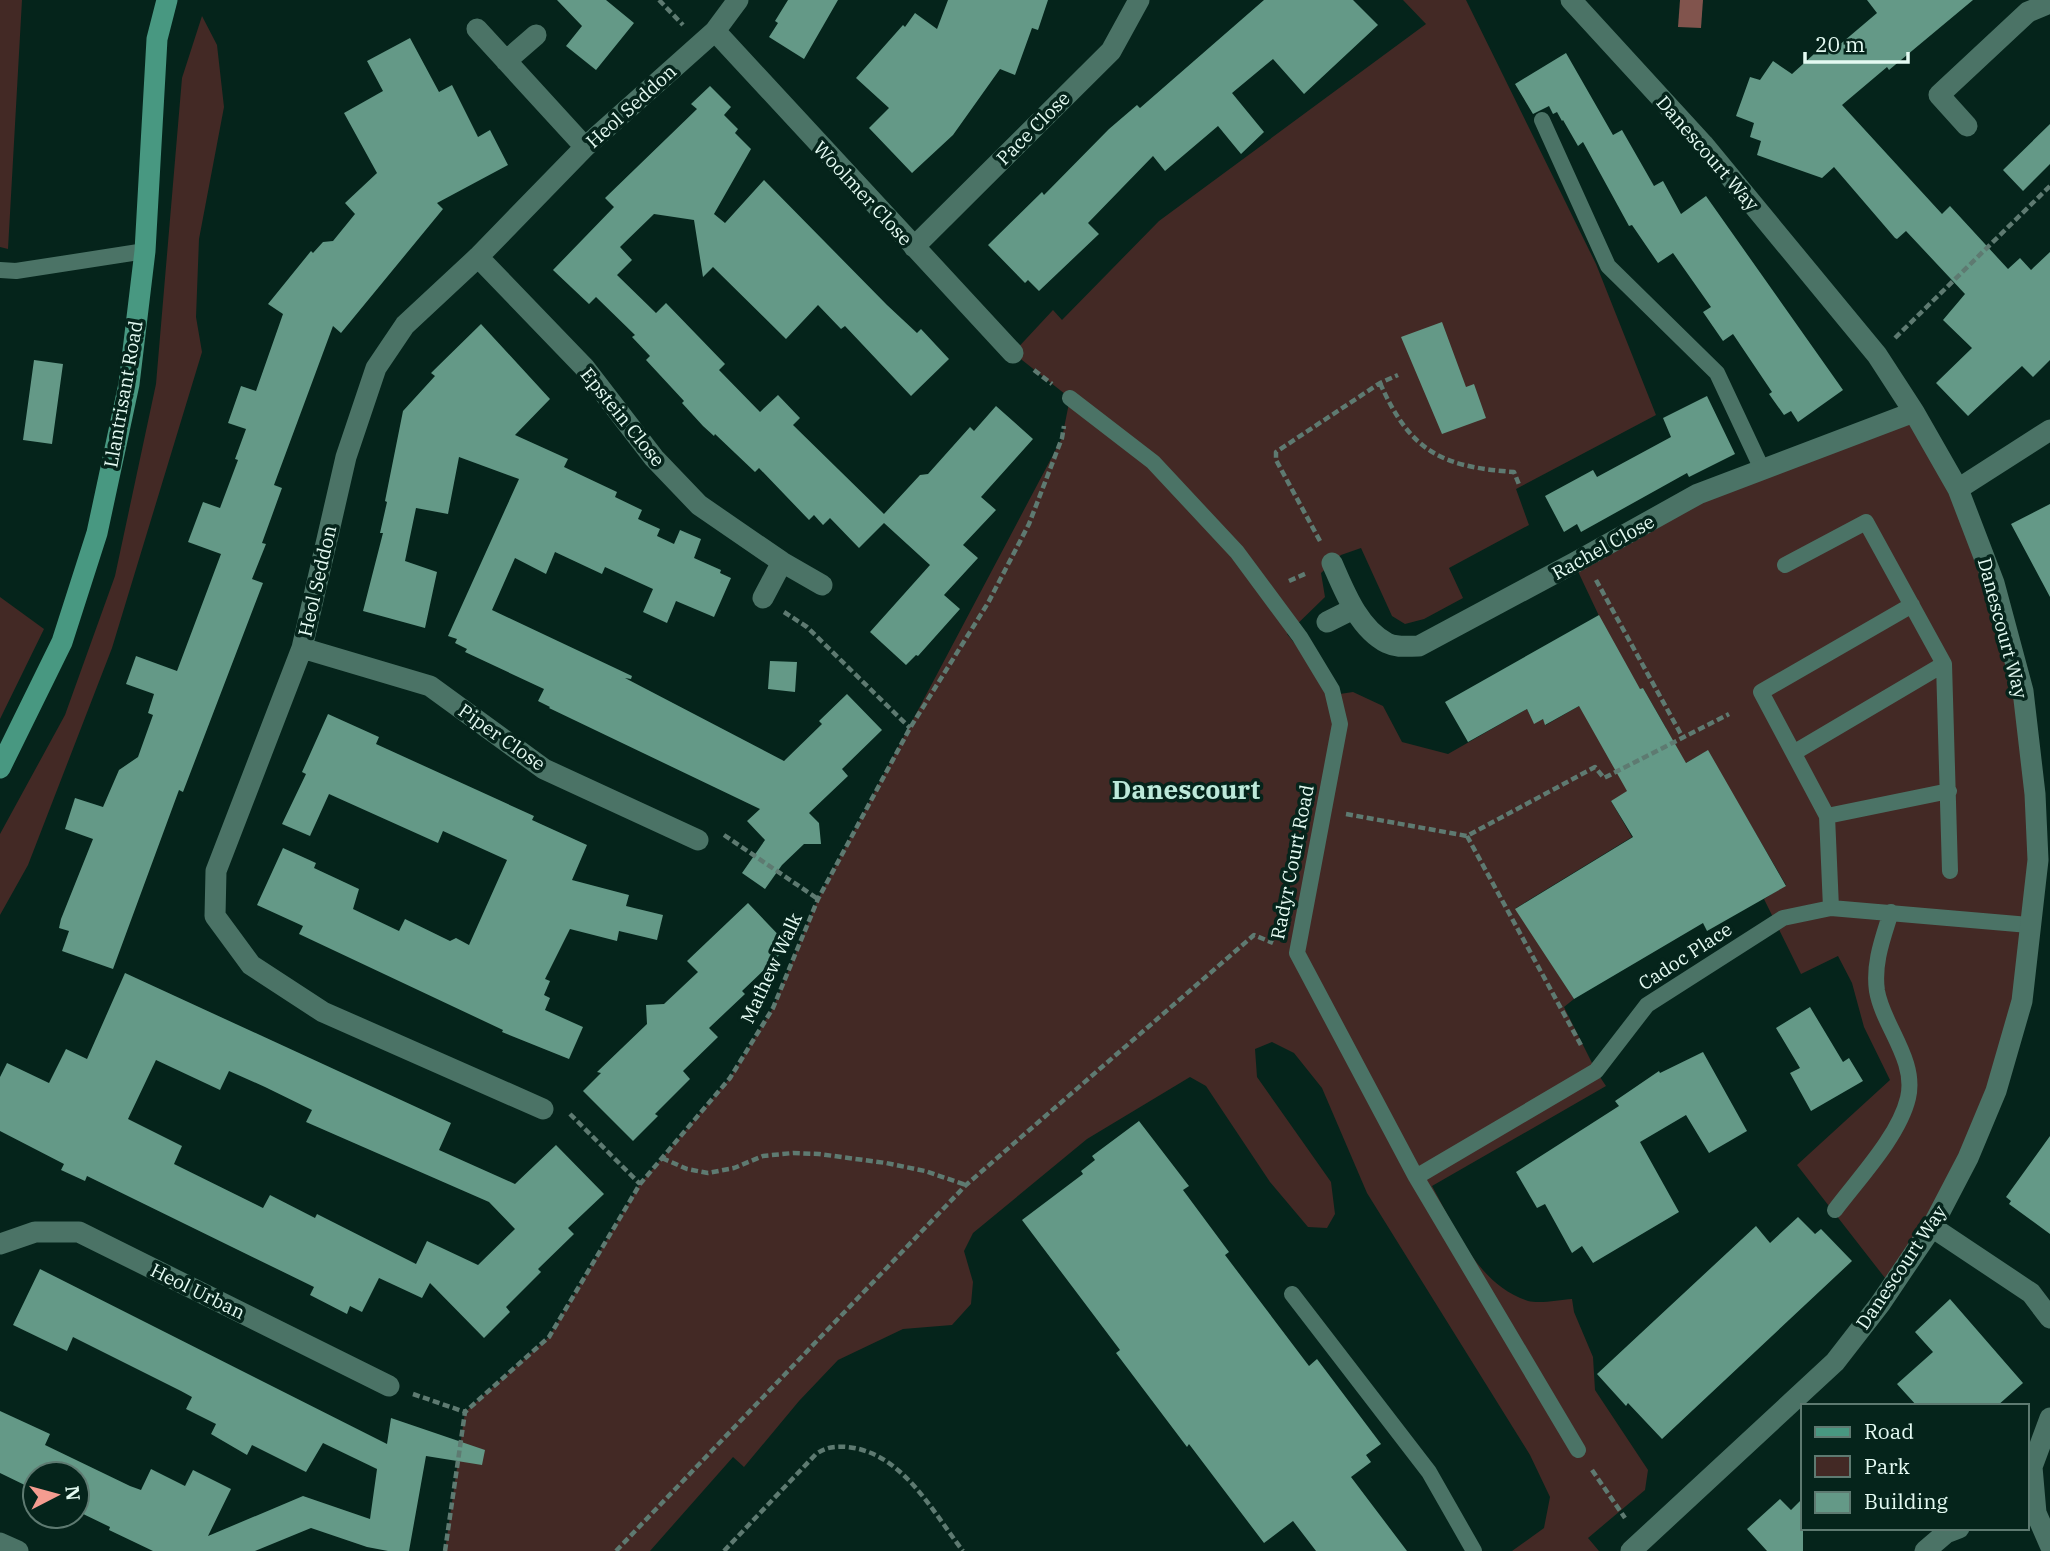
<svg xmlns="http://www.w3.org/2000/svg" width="2050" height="1551" font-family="'IBM Plex Serif',serif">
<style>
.green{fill:#432925}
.water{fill:#81544d}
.building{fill:#649987;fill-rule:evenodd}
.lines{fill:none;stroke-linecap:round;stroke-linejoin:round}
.path{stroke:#5e7a71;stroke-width:4.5;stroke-dasharray:7 3.5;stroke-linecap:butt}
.service{stroke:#4b7366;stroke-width:16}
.minor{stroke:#4b7366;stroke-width:21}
.primary{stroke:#489881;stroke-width:21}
.labels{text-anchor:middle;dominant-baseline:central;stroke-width:7;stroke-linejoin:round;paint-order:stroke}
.street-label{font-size:19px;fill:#e4faf2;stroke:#05241b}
.district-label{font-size:26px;font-weight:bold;fill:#bde9da;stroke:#05241b}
</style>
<rect width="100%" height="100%" fill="#05241b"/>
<path class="green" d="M 0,0 L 22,0 L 8,249 L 0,247 Z
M 1403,0 L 1466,0 L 1596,264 L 1656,415 L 1516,489 L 1529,525 L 1449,568 L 1463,598 L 1424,619 L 1405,624 L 1392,616 L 1361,548 L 1341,555 L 1321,573 L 1325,597 L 1287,634 L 1332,690 L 1333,695 L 1353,692 L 1383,706 L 1402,742 L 1448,754 L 1527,709 L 1534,723 L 1543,719 L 1546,725 L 1579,706 L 1666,728 L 1643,688 L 1635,692 L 1574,563 L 1698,494 L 1914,412 L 1958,489 L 2023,691 L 2038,860 L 1996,1091 L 1892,1287 L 1797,1165 L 1890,1080 L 1864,1027 L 1852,983 L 1838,956 L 1801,974 L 1764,899 L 1786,885 L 1707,751 L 1642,788 L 1611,801 L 1632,837 L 1516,908 L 1574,999 L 1564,1007 L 1596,1071 L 1606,1086 L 1432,1186 C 1456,1229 1477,1284 1528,1301 C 1540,1304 1559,1300 1572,1299 L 1574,1312 L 1593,1357 L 1595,1390 L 1648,1470 L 1645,1490 L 1588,1538 L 1599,1551 L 1512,1551 L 1544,1528 L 1550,1497 L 1530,1455 L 1367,1193 L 1322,1088 L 1294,1053 L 1272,1042 L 1255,1049 L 1257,1077 L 1331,1182 L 1335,1214 L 1327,1228 L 1308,1227 L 1270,1182 L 1206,1086 L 1190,1077 L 1087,1139 L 973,1233 L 964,1251 L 973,1282 L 971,1304 L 952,1325 L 903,1329 L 838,1360 L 799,1401 L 744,1467 L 733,1457 L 650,1551 L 445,1551 L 465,1412 L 549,1337 L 640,1184 L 730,1078 L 773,1008 L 818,899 L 1062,438 L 1070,398 L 1013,353 L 1053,310 L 1062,320 L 1159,221 L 1426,24 Z
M 202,16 L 217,45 L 224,107 L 199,239 L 196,317 L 202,352 L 112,648 L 28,865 L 0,915 L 0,834 L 65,715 L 115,576 L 156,384 L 182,78 Z
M 0,597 L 44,629 L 0,719 Z"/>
<path class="water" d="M 1680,0 L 1703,0 L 1701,28 L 1678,27 Z"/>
<path class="building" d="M 557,0 L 606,0 L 634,23 L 596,70 L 566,46 L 582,26 Z
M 788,0 L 838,0 L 804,59 L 769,37 L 778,23 L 775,21 Z
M 948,0 L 1048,0 L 1038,30 L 1032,28 L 1015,75 L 1000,69 L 953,135 L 912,173 L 869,128 L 889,108 L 856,78 L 903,25 L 905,27 L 915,13 L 937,29 Z
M 1264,0 L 1353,0 L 1378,25 L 1304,94 L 1273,59 L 1232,93 L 1264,132 L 1241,154 L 1218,126 L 1165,171 L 1153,156 L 1088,223 L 1099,234 L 1039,291 L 1028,280 L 1025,283 L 988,245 L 1042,192 L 1044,195 L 1109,129 L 1137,105 L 1140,108 Z
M 1867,0 L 1973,0 L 1889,70 L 1887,67 L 1842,105 L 1942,214 L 1950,206 L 2008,269 L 2020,258 L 2031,270 L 2050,252 L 2050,360 L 2033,377 L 2022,366 L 1968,416 L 1936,383 L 1972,348 L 1943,320 L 1965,294 L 1906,231 L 1897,239 L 1895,238 L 1834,167 L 1822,178 L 1757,155 L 1761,141 L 1750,137 L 1754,123 L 1736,116 L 1750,77 L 1760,80 L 1773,61 L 1792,74 L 1824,45 L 1831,52 L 1877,13 Z
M 410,38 L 439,92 L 452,85 L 478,137 L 490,130 L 508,165 L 437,203 L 443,209 L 341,333 L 333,326 L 274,485 L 282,488 L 262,543 L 266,544 L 252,579 L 263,583 L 183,792 L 179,790 L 113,969 L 62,951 L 69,931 L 59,928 L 61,919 L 93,839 L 65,829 L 75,798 L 103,807 L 119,770 L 138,757 L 153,715 L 148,713 L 154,694 L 126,684 L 136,656 L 177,671 L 221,554 L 188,542 L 203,502 L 220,508 L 238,460 L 235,459 L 246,429 L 228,423 L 241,386 L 256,391 L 283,314 L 268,304 L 311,251 L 313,253 L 323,242 L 333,241 L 355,214 L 345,203 L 377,173 L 344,113 L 383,91 L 367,61 Z
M 1566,53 L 1613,135 L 1622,130 L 1654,186 L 1663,181 L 1681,214 L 1706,196 L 1843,390 L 1798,422 L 1791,411 L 1784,415 L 1769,394 L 1772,392 L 1733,334 L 1723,341 L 1703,312 L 1711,307 L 1673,253 L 1658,263 L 1632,225 L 1629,226 L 1583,142 L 1578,146 L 1563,120 L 1562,121 L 1557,112 L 1553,114 L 1549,106 L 1533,114 L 1515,84 Z
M 710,86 L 731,107 L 724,115 L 738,129 L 735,133 L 751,149 L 714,214 L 725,223 L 764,180 L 887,305 L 917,333 L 921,329 L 949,359 L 911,396 L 845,326 L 841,329 L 818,305 L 786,339 L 713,267 L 703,277 L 694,220 L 654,214 L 620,247 L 632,260 L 617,275 L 656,313 L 666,303 L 725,364 L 719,370 L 760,412 L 778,395 L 800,418 L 793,425 L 884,514 L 920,475 L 928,474 L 970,427 L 974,431 L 996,406 L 1033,439 L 981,497 L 996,510 L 963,545 L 978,558 L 944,595 L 960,609 L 918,656 L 916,655 L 906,665 L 870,632 L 930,565 L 884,523 L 859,548 L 830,518 L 823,525 L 814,515 L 809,520 L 759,468 L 755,472 L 715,434 L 714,436 L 703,426 L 682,403 L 684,401 L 646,360 L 650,356 L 632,337 L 635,335 L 596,297 L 589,304 L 553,270 L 614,207 L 605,198 L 697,109 L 691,104 Z
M 2050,124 L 2050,164 L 2023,191 L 2003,170 Z
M 1442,322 L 1466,387 L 1474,384 L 1486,418 L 1442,434 L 1401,337 Z
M 481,324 L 550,399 L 515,435 L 568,459 L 564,467 L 617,492 L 615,497 L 642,510 L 638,519 L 660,529 L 657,536 L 674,544 L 680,530 L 701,539 L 694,558 L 721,570 L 720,573 L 731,578 L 714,617 L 676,601 L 667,623 L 643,612 L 653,589 L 605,567 L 602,574 L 555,552 L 546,574 L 515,558 L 492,610 L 632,676 L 631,679 L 625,678 L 784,761 L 822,724 L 819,721 L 847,694 L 882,730 L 842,769 L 848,776 L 809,813 L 819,823 L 821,844 L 804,844 L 782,865 L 765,889 L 742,873 L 765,840 L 747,821 L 760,809 L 549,708 L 550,707 L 538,701 L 544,689 L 465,652 L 467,649 L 455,643 L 457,639 L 448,636 L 519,479 L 459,457 L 448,514 L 416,508 L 405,561 L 437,572 L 425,628 L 363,611 L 383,533 L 380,533 L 387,502 L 385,501 L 403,411 L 435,376 L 431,373 Z
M 34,360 L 63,364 L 52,444 L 23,440 Z
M 1707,396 L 1735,454 L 1689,477 L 1687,473 L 1581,532 L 1577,524 L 1564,532 L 1545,496 L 1593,470 L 1597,477 L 1671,437 L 1663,418 Z
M 2050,504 L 2050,597 L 2011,524 Z
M 1599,615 L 1640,689 L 1643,688 L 1686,763 L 1708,750 L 1786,886 L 1707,931 L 1703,923 L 1574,999 L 1515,909 L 1633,837 L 1611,801 L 1627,791 L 1579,706 L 1545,725 L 1543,719 L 1534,724 L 1527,709 L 1468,742 L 1445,702 Z
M 770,661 L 797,662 L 795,692 L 768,689 Z
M 328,714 L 379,737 L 376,744 L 534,816 L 532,820 L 587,845 L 572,880 L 629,895 L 626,906 L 663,915 L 657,940 L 619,931 L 617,941 L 570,929 L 545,979 L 550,981 L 544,995 L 550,998 L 545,1010 L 583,1027 L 569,1059 L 502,1032 L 503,1030 L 299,934 L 303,926 L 257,905 L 283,848 L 316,863 L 314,868 L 359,889 L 353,909 L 399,931 L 405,919 L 450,941 L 456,938 L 469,945 L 507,860 L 443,831 L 438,843 L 329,794 L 310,836 L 282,824 L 306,774 L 302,772 Z
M 748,903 L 789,946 L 742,991 L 745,994 L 709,1028 L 718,1037 L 683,1071 L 690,1079 L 655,1114 L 658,1116 L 633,1141 L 583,1091 L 601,1073 L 597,1072 L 647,1024 L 646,1005 L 664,1004 L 698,972 L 687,961 Z
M 125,973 L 451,1123 L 439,1150 L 515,1184 L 556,1145 L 604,1194 L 568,1228 L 574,1234 L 538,1269 L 541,1272 L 506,1307 L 510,1312 L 484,1338 L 430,1283 L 422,1298 L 379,1278 L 362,1312 L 350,1306 L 347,1314 L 310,1295 L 314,1287 L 87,1176 L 85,1181 L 61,1170 L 64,1164 L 0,1131 L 0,1077 L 7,1063 L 49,1083 L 66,1049 L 87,1059 ZM 156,1060 L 220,1090 L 229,1071 L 265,1087 L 312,1110 L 306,1122 L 489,1202 L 515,1229 L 478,1265 L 427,1241 L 416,1264 L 317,1214 L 315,1218 L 270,1195 L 263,1208 L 174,1164 L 182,1146 L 128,1119 Z
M 1810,1007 L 1843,1062 L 1849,1058 L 1863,1081 L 1811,1111 L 1790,1073 L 1800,1068 L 1776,1028 Z
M 1703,1052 L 1747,1131 L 1709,1153 L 1686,1115 L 1640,1142 L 1679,1212 L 1593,1263 L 1582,1246 L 1572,1253 L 1545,1204 L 1537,1208 L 1516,1172 L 1619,1106 L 1615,1101 L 1659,1071 L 1660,1073 Z
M 1139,1121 L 1189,1186 L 1183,1190 L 1229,1252 L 1225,1255 L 1309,1366 L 1317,1359 L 1381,1444 L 1366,1455 L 1371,1462 L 1351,1477 L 1407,1551 L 1316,1551 L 1293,1521 L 1264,1543 L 1189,1444 L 1187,1447 L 1116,1353 L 1120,1350 L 1022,1220 L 1083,1174 L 1081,1171 L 1095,1160 L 1092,1156 Z
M 2050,1136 L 2050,1234 L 2009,1204 L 2011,1201 L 2006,1197 Z
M 1798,1217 L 1815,1234 L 1821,1229 L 1852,1261 L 1662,1439 L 1628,1403 L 1626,1406 L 1597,1374 L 1756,1226 L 1770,1243 Z
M 40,1269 L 387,1444 L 391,1418 L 485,1450 L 482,1465 L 426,1456 L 409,1551 L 388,1551 L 367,1547 L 311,1528 L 255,1551 L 153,1551 L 109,1530 L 110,1527 L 77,1511 L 77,1474 L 35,1474 L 35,1490 L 0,1473 L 0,1411 L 50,1434 L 45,1445 L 130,1486 L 141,1490 L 151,1469 L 185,1486 L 193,1470 L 231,1489 L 208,1536 L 303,1496 L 370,1519 L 377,1469 L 323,1443 L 306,1472 L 252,1445 L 247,1455 L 211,1434 L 216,1424 L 186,1409 L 192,1397 L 181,1391 L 73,1337 L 67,1351 L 13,1325 Z
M 1950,1299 L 2023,1383 L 1997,1406 L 1917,1406 L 1897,1384 L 1933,1352 L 1915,1332 Z
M 1803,1498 L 1803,1551 L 1767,1551 L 1747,1529 L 1780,1499 L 1791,1510 Z"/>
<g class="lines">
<path class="path" d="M 659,0 L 683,25
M 1895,338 L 2050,186
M 1034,370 L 1052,384
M 1380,383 C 1410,451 1441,467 1514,472 L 1520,487
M 1320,541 L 1276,460 L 1276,452 L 1380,383 L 1398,375
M 1596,580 L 1683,738
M 1289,581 L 1307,573
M 784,612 L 807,627 L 910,728
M 1346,814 L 1467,836 L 1595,767 L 1604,778 L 1729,714
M 724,835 L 818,899
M 1467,836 L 1582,1047
M 570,1114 L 640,1184
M 662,1158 L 687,1169 L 708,1173 L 734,1168 L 763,1156 L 793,1153 L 819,1154 L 886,1163 L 925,1171 L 966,1185
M 413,1394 L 465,1412
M 1592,1470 L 1625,1518
M 445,1551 L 465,1412 L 549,1337 L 640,1184 L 730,1078 L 773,1008 L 818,899 L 910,728 L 988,603 L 1029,524 L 1062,438 L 1064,426
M 616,1551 L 966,1185 L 1254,935 L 1273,943
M 724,1551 L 816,1454 C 826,1447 835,1446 847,1447 C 902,1452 932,1511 963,1551"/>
<path class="service" d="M 1542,120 L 1608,266 L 1717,373 L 1762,469
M 0,270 L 16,271 L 145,251
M 1070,398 L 1153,462 L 1237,552 L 1300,637 L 1332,690 L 1340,724 L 1297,953 L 1416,1177 L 1578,1450
M 1785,565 L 1866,522 L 1944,664 L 1950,871
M 1795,752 L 1944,664
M 1827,816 L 1949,791
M 1831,908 L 1827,816 L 1761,692 L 1912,605
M 1416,1177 L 1596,1071 L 1647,1005 L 1783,918 L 1831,908 L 2029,925
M 1835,1210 C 1859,1178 1899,1136 1908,1098 C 1917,1060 1883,1026 1877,991 C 1873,963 1883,938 1891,912
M 1292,1294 L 1429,1472 L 1474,1551"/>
<path class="minor" d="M 1571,0 L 1703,144 L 1877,355 L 1914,412 L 1958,489 L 1994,583 L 2023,691 L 2035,794 L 2038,860 L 2022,1001 L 1996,1091 L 1968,1158 L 1932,1227 L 1880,1304 L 1835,1362 L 1631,1551
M 477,29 L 585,147
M 715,31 L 1013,353
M 506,61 L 536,35
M 1967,126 L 1939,95 L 2028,12 L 2050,3
M 914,247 L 1111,51 L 1139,0
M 478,257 L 584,367 L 654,458 L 699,505 L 782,562 L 822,585
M 1958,489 L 2050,430
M 1332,563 C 1344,590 1358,628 1387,643 C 1397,648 1408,646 1419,646 L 1574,563 L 1698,494 L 1914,412
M 763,598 L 782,562
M 1327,622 L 1353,609
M 302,648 L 430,686 L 544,769 L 698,840
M 543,1109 L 323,1012 L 251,965 L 215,916 L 216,871 L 302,648 L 346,457 L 376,368 L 405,325 L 478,257 L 585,147 L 715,31 L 738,0
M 1932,1227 L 2031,1293 L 2050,1318
M 0,1244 L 35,1232 L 79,1232 L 389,1386
M 2050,1418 L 2032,1467 L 2036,1513 L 2050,1545
M 0,1543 L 18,1551
M 1925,1551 L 1946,1533 L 1959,1528"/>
<path class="primary" d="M 0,768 L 62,642 L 97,533 L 129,384 L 145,251 L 157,39 L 167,0"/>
</g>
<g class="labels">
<g class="street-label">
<text transform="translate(631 106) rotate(-42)">Heol Seddon</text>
<text transform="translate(1033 128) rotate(-45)">Pace Close</text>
<text transform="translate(1708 153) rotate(49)">Danescourt Way</text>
<text transform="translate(863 193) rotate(47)">Woolmer Close</text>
<text transform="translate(123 394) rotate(-80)">Llantrisant Road</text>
<text transform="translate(623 417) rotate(51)">Epstein Close</text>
<text transform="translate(1603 547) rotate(-29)">Rachel Close</text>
<text transform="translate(317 581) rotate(-77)">Heol Seddon</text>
<text transform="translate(2003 628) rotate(75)">Danescourt Way</text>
<text transform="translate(502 737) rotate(35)">Piper Close</text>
<text transform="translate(1292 862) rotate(-79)">Radyr Court Road</text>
<text transform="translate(1685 956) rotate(-33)">Cadoc Place</text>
<text transform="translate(771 968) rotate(-65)">Mathew Walk</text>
<text transform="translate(1901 1267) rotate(-56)">Danescourt Way</text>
<text transform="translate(198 1291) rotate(26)">Heol Urban</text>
</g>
<g class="district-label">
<text x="1186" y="789">Danescourt</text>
</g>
</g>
<rect x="1801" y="1404" width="228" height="126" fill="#05241b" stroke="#5e7a71" stroke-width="2"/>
<rect x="1815" y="1427" width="35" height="10" fill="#489881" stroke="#5e7a71" stroke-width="2"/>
<text x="1864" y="1439" font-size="21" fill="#e4faf2">Road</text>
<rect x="1815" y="1456" width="35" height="21" fill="#432925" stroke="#5e7a71" stroke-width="2"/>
<text x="1864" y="1474" font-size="21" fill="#e4faf2">Park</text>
<rect x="1815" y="1492" width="35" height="21" fill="#649987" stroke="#5e7a71" stroke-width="2"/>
<text x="1864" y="1509" font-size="21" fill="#e4faf2">Building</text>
<g transform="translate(56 1495) rotate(84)"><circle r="33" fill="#05241b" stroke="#5e7a71" stroke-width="2"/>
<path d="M0-5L12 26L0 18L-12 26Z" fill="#f59c90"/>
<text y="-10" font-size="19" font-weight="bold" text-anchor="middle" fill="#e4faf2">N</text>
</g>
<path d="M1805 52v10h103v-10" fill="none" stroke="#e4faf2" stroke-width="3.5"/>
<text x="1815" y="52" font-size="21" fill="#e4faf2" stroke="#05241b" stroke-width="5" paint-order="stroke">20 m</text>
</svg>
